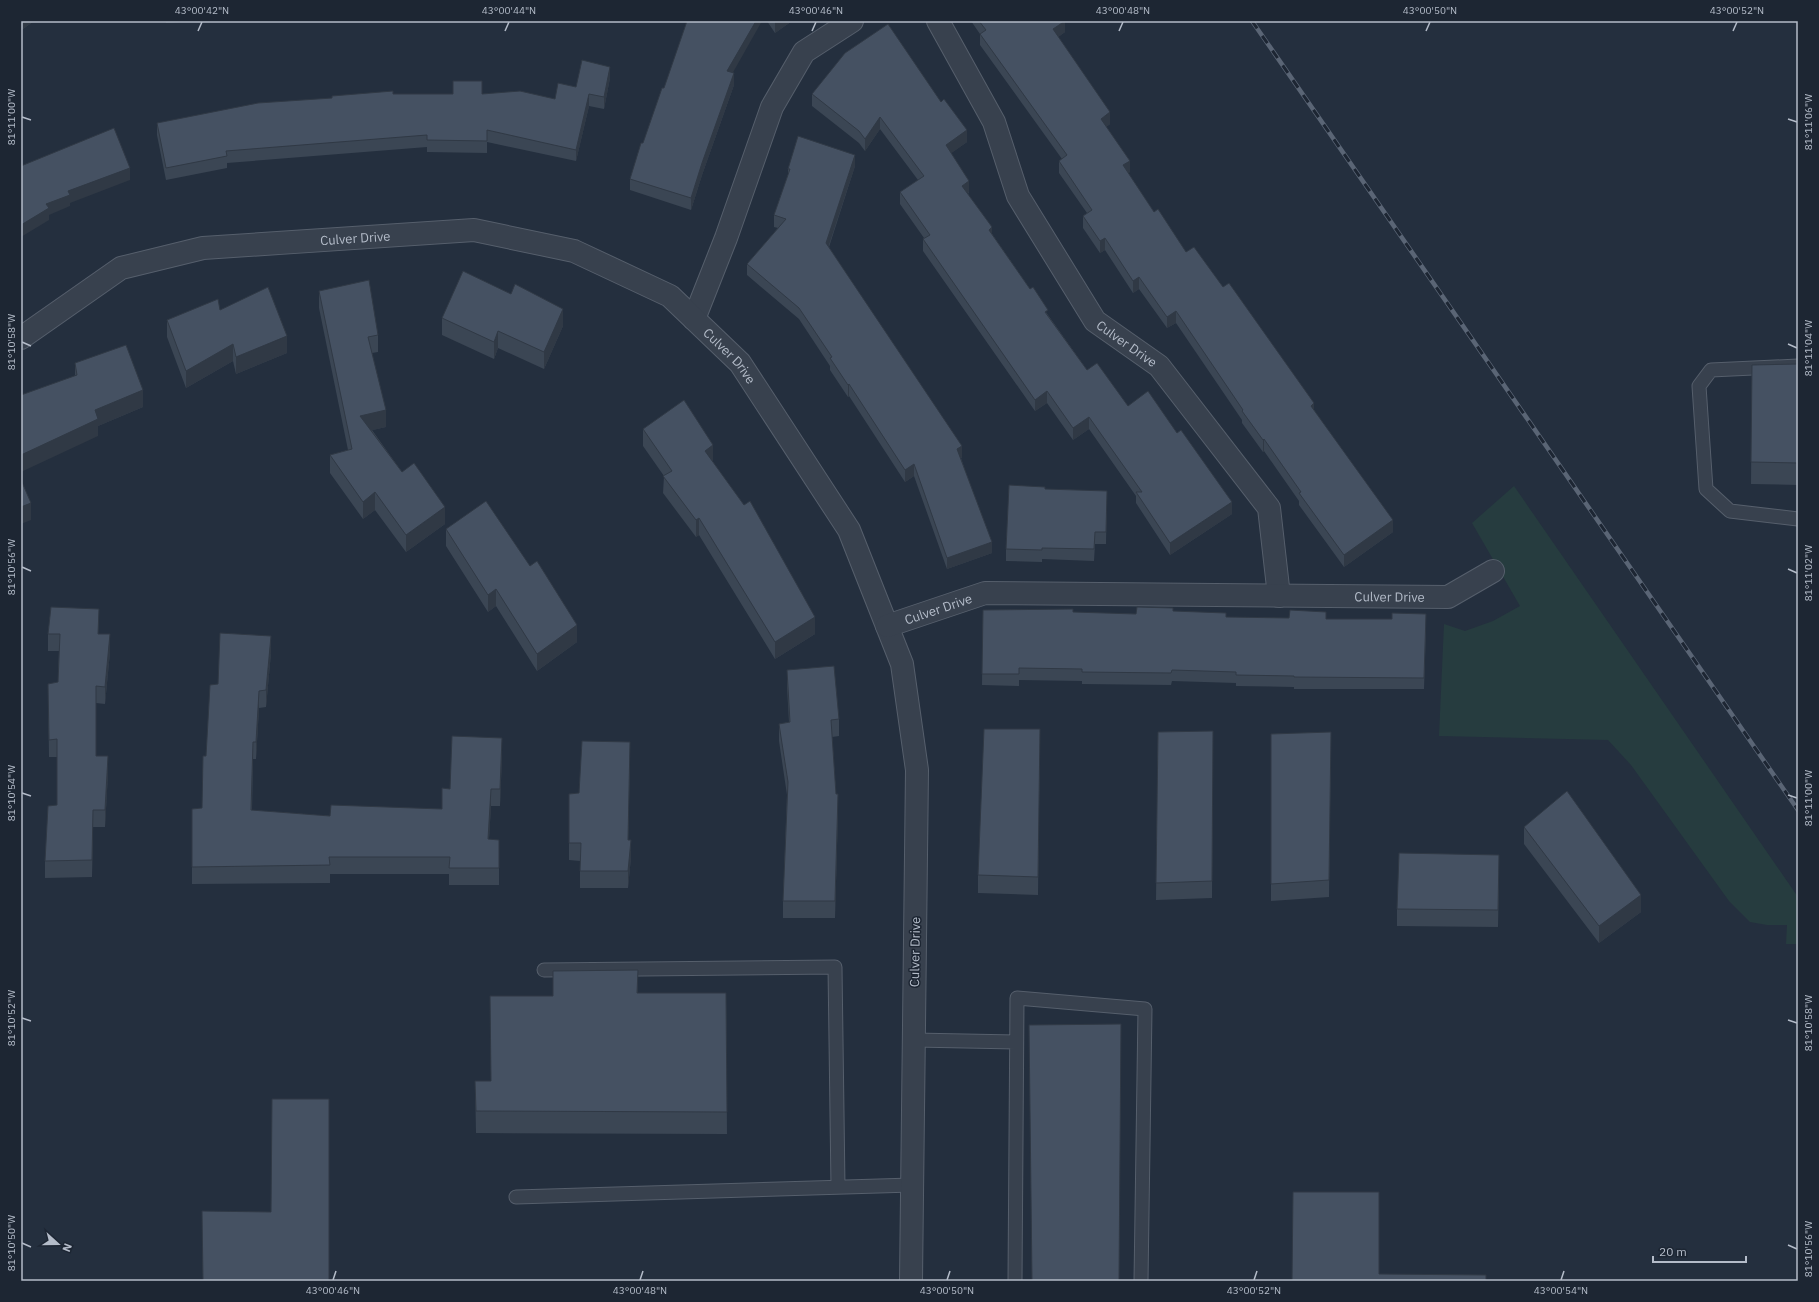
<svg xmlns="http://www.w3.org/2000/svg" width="1819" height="1302" font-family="'IBM Plex Sans',sans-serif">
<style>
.green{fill:#263c3f}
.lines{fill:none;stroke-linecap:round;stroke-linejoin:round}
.lane-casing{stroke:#565f6c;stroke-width:15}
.street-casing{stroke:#565f6c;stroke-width:24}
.lane{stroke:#38414e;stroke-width:13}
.street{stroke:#38414e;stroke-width:22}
.rail-casing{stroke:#5a6575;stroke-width:4.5}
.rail{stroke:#1d2633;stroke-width:3;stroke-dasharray:9;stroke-linecap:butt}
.wall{fill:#3b4654}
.shaded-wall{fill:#303945}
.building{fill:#455162;stroke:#303945}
.ticks{fill:none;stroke:#b4bcc9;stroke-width:1.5}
.labels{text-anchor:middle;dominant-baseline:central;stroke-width:3;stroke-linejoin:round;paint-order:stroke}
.street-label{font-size:13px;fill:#b4bcc9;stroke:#1d2633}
.neatline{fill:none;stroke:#b4bcc9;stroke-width:1.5}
.ticks-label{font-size:10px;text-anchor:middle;fill:#b4bcc9}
</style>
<rect width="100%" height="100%" fill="#242f3e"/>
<path class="green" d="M 1514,486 L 1798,897 L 1798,944 L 1786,944 L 1787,925 L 1767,925 L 1750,922 L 1729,901 L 1631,765 L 1608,740 L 1439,736 L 1444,624 L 1465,631 L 1493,621 L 1520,606 L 1472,523 Z"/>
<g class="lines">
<g class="lane-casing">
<path id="lane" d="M 1798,366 L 1711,370 L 1699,386 L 1706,489 L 1730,511 L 1798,519
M 544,970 L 835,967 L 838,1187
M 914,1040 L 1016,1042
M 516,1197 L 912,1185
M 1015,1281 L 1017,998 L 1145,1009 L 1141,1281"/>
</g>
<g class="street-casing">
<g id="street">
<path id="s1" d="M 938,21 L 994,122 L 1018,196 L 1095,321 L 1159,366 L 1269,508 L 1279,596"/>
<path d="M 694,319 L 726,238 L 772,107 L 804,52 L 852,21"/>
<path id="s2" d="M 21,338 L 121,268 L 203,248 L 474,230 L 574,251 L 670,296 L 740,363 L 849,530 L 902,664 L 917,770 L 911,1281"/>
<path id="s3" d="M 887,626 L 985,593 L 1448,597 L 1493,571"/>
</g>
</g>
<use href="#lane" class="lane"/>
<use href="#street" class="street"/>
<g class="rail-casing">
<path id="rail" d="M 1252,21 L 1798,810"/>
</g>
<use href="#rail" class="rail"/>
</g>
<path class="wall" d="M 21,21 L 34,21 L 23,29 L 21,27 Z
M 166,21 L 195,21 L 166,23 Z
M 767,21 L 792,21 L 775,33 Z
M 971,21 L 1065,21 L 1065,32 L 1058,37 L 1110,124 L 1106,127 L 1130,172 L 1128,173 L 1154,212 L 1186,252 L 1223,287 L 1314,410 L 1393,532 L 1344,567 L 1299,505 L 1299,501 L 1264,451 L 1263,452 L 1242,423 L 1242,420 L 1176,323 L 1167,328 L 1139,289 L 1133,293 L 1105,250 L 1100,253 L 1083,228 L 1083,216 L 1087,213 L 1059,173 L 1059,161 L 1062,159 L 980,45 L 980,34 Z
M 733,73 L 734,85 L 702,175 L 691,210 L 630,190 L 630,179 L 643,143 L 664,88 Z
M 610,78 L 604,109 L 589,106 L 576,161 L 487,142 L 487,153 L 427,152 L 427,147 L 227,163 L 227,168 L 166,180 L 157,135 L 157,123 L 393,94 L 482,94 L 555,99 L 576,87 Z
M 812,94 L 967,142 L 951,153 L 969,192 L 968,194 L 992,234 L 1048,315 L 1087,370 L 1128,406 L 1232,514 L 1170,555 L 1136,503 L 1136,496 L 1089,429 L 1073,440 L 1047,403 L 1035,411 L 923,251 L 923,239 L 924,238 L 900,204 L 900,192 L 918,180 L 880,129 L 865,151 L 859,143 L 812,106 Z
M 855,166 L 829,247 L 962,457 L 961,458 L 992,553 L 947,569 L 914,476 L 905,482 L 849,396 L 848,397 L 830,370 L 830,366 L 799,319 L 747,275 L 747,264 L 778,228 L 774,227 L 774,215 L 788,175 L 788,169 Z
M 319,291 L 378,335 L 378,352 L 372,353 L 386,427 L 372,430 L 402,472 L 445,524 L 406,552 L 375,510 L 363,519 L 330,473 L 330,455 L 348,450 L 319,308 Z
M 220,310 L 287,353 L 236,374 L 233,361 L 186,388 L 167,337 L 167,320 Z
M 442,318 L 563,326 L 544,369 L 498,348 L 494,359 L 442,335 Z
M 75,363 L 143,407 L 98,426 L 98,436 L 75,376 Z
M 1798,364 L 1798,485 L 1751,484 L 1752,365 Z
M 643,429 L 713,462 L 815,634 L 775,659 L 699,535 L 696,537 L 663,493 L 664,476 L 643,446 Z
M 1045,489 L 1107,491 L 1106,544 L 1095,544 L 1094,561 L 1042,559 L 1042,562 L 1006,561 L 1006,549 Z
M 446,529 L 577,642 L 537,671 L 496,606 L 488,612 L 446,546 Z
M 51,607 L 99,634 L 110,652 L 105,704 L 96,703 L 96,756 L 108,773 L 105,827 L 93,827 L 92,877 L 45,878 L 45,861 L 57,805 L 57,757 L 49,757 L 48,684 L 58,682 L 59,651 L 48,651 L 48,634 Z
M 983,610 L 1136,614 L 1173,611 L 1226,617 L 1326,619 L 1426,626 L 1424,689 L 1294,689 L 1294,687 L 1236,686 L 1236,683 L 1172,681 L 1171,685 L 1082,684 L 1082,681 L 1019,680 L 1019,686 L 982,685 Z
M 271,653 L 266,707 L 259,708 L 256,759 L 253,759 L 252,810 L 330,816 L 442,809 L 450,789 L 502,756 L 500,806 L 491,806 L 489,839 L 499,857 L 499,885 L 449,885 L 449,874 L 330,874 L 330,883 L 192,884 L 192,809 L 202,808 L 206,756 Z
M 787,670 L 839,719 L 839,736 L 832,737 L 836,794 L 838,811 L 835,918 L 783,918 L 783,901 L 787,795 L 779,741 L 779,724 L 789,722 L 787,687 Z
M 1040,729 L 1038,895 L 978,893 L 978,875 Z
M 1213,731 L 1212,898 L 1156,900 L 1158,732 Z
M 1331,732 L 1329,897 L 1271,901 L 1271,734 Z
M 630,759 L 628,840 L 631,857 L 628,888 L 580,888 L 580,861 L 569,860 L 569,794 L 579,793 Z
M 1524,827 L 1641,912 L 1599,943 L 1524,844 Z
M 1499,872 L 1498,927 L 1397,926 L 1397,909 Z
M 638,993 L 726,993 L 727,1134 L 476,1133 L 475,1081 L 491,1081 L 553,996 Z
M 202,1211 L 329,1281 L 203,1281 Z"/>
<path class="shaded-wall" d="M 23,21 L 34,21 L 23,29 Z
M 756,21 L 762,21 L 727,83 L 727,71 Z
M 775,21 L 792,21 L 775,33 Z
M 1065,21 L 1065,32 L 1053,41 L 1053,29 Z
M 610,67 L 610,78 L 604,109 L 604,97 Z
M 734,73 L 734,85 L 702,175 L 691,210 L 691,198 L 702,163 Z
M 589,94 L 589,106 L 576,161 L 576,150 Z
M 1110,112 L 1110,124 L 1101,131 L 1101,119 Z
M 880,117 L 880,129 L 865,151 L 865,139 Z
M 967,130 L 967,142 L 946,157 L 946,145 Z
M 855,155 L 855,166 L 826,254 L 826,243 Z
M 1130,161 L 1130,172 L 1123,177 L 1123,165 Z
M 130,168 L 130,180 L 70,203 L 70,206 L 49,215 L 49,220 L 21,237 L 21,225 L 46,204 L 68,191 Z
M 969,181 L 969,192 L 962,197 L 962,186 Z
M 992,227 L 992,239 L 989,230 Z
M 1105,238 L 1105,250 L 1100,253 L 1100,241 Z
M 1139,277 L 1139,289 L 1133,293 L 1133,281 Z
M 563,309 L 563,326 L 544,369 L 544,352 Z
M 1176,311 L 1176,323 L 1167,328 L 1167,317 Z
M 498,331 L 498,348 L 494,359 L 494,342 Z
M 287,336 L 287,353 L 236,374 L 236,357 Z
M 233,344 L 233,361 L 186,388 L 186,371 Z
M 849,384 L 849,396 L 848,397 L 848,385 Z
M 143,390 L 143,407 L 98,426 L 98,436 L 21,472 L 21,455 L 95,410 Z
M 1047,391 L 1047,403 L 1035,411 L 1035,400 Z
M 1314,403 L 1314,415 L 1311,406 Z
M 386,410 L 386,427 L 360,433 L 360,416 Z
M 1089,417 L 1089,429 L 1073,440 L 1073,428 Z
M 1264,439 L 1264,451 L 1263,452 L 1263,440 Z
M 713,445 L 713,462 L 705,451 Z
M 962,446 L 962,457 L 957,460 L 957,449 Z
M 914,464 L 914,476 L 905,482 L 905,470 Z
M 375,492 L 375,510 L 363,519 L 363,502 Z
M 1232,502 L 1232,514 L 1170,555 L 1170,543 Z
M 31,503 L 31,520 L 21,524 L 21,507 Z
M 445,507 L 445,524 L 406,552 L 406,535 Z
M 699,518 L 699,535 L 696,537 L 696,520 Z
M 1393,520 L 1393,532 L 1344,567 L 1344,555 Z
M 992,542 L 992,553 L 947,569 L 947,558 Z
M 496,589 L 496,606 L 488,612 L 488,595 Z
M 815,617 L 815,634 L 775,659 L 775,642 Z
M 577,625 L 577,642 L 537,671 L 537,654 Z
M 110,634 L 110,652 L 105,704 L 105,687 Z
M 271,636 L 271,653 L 266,707 L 266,690 Z
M 259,691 L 259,708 L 256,759 L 256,742 Z
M 502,738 L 502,756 L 500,806 L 500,789 Z
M 630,742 L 630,759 L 628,857 L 628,840 Z
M 108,756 L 108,773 L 105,827 L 105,810 Z
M 491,789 L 491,806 L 488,856 L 488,839 Z
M 838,794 L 838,811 L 835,918 L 835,901 Z
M 93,810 L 93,827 L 92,877 L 92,860 Z
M 631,840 L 631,857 L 628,888 L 628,871 Z
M 1499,855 L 1499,872 L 1498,927 L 1498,910 Z
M 1641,895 L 1641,912 L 1599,943 L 1599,926 Z
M 638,970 L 638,992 L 637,1015 L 637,993 Z"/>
<path class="building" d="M 687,21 L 756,21 L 727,71 L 734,73 L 702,163 L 691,198 L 630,179 L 641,143 L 643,143 L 662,88 L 664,88 Z
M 979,21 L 1065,21 L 1053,29 L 1110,112 L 1101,119 L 1130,161 L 1123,165 L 1154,212 L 1158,209 L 1186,252 L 1194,247 L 1223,287 L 1229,283 L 1314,403 L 1311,406 L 1393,520 L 1344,555 L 1299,493 L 1301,492 L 1264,439 L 1263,440 L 1242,411 L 1243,410 L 1176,311 L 1167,317 L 1139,277 L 1133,281 L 1105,238 L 1100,241 L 1083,216 L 1092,210 L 1059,161 L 1067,155 L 980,34 L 986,30 Z
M 888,24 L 941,102 L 944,99 L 967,130 L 946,145 L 969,181 L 962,186 L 992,227 L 989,230 L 1030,289 L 1033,287 L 1048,310 L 1045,312 L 1087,370 L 1097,363 L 1128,406 L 1148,391 L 1177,433 L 1181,430 L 1232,502 L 1170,543 L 1136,492 L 1142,492 L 1089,417 L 1073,428 L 1047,391 L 1035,400 L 923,239 L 930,235 L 900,192 L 924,176 L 880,117 L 865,139 L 859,131 L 812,94 L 845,53 Z
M 582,60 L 610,67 L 604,97 L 589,94 L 576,150 L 487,130 L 487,141 L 427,140 L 427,135 L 226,151 L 227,156 L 166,168 L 157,123 L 258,103 L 332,98 L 332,96 L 393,91 L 393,94 L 453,94 L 453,81 L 482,81 L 482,94 L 520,91 L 555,99 L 558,83 L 576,87 Z
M 114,128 L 130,168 L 68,191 L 70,195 L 46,204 L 49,208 L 21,225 L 21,166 Z
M 798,136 L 855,155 L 826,243 L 962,446 L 957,449 L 992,542 L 947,558 L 914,464 L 905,470 L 849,384 L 848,385 L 830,358 L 832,357 L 799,308 L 747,264 L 786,219 L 774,215 L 790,169 L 788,169 Z
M 463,271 L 511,294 L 515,284 L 563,309 L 544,352 L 498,331 L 494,342 L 442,318 Z
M 369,280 L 378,335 L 368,337 L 386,410 L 360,416 L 402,472 L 414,463 L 445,507 L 406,535 L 375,492 L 363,502 L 330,455 L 352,449 L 319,291 Z
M 268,287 L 287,336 L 236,357 L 233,344 L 186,371 L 167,320 L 218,299 L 220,310 Z
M 126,345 L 143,390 L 95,410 L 98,419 L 21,455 L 21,395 L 77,375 L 75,363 Z
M 1798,364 L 1798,463 L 1751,462 L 1752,365 Z
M 684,400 L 713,445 L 705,451 L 744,505 L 750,501 L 815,617 L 775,642 L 699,518 L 696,520 L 663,476 L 672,471 L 643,429 Z
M 21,480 L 31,503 L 21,507 Z
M 1009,485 L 1045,487 L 1045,489 L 1107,491 L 1106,532 L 1095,532 L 1094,549 L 1042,548 L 1042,550 L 1006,549 Z
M 486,501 L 530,566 L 537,561 L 577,625 L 537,654 L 496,589 L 488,595 L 446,529 Z
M 51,607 L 99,609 L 98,634 L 110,634 L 105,687 L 96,686 L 96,756 L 108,756 L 105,810 L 93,810 L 92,860 L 45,861 L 48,806 L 57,805 L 57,739 L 49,740 L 48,684 L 58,682 L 60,634 L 48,634 Z
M 1137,607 L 1173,608 L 1173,611 L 1226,613 L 1226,617 L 1289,618 L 1290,610 L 1326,612 L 1326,619 L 1392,619 L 1392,613 L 1426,614 L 1424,678 L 1294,677 L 1294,676 L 1236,675 L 1236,672 L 1172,670 L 1171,673 L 1082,672 L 1082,669 L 1019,668 L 1019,674 L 982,674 L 983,610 L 1073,609 L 1073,612 L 1136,614 Z
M 220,633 L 271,636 L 266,690 L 259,691 L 256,742 L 253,742 L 251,810 L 330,816 L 331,805 L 442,809 L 442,788 L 450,789 L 452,736 L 502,738 L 500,789 L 491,789 L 488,839 L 499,840 L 499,868 L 449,868 L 450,857 L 329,857 L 330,865 L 192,867 L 192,809 L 202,808 L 203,756 L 206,756 L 210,685 L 218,684 Z
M 834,666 L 839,719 L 831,720 L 836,794 L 838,794 L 835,901 L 783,901 L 788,782 L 779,724 L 790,722 L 787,670 Z
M 984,729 L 1040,729 L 1038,877 L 978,875 Z
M 1213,731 L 1212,881 L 1156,883 L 1158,732 Z
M 1331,732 L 1329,880 L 1271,884 L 1271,734 Z
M 582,741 L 630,742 L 628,840 L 631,840 L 628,871 L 580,871 L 581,843 L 569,843 L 569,794 L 579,793 Z
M 1567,791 L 1641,895 L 1599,926 L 1524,827 Z
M 1399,853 L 1499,855 L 1498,910 L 1397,909 Z
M 638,970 L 637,993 L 726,993 L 727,1112 L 476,1111 L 475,1081 L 491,1081 L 490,996 L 553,996 L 553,971 Z
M 1121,1024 L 1119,1281 L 1032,1281 L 1029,1025 Z
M 272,1099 L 329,1099 L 329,1281 L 203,1281 L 202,1211 L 271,1212 Z
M 1293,1192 L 1379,1192 L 1379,1274 L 1486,1275 L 1486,1281 L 1292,1281 Z"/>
<path class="ticks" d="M 198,31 L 202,22M 505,31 L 509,22M 812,31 L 816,22M 1119,31 L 1123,22M 1426,31 L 1430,22M 1733,31 L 1737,22M 22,117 L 31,120M 1788,119 L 1797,122M 22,342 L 31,346M 1788,344 L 1797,348M 22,567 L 31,571M 1788,569 L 1797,573M 22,793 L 31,796M 1788,795 L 1797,798M 22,1018 L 31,1021M 1788,1020 L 1797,1023M 22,1243 L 31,1247M 1788,1245 L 1797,1249M 333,1280 L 336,1271M 640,1280 L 643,1271M 947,1280 L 950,1271M 1254,1280 L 1257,1271M 1561,1280 L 1564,1271"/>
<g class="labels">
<g class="street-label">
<text stroke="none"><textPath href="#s2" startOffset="359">Culver Drive</textPath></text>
<text stroke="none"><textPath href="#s1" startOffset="379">Culver Drive</textPath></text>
<text stroke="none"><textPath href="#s2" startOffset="771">Culver Drive</textPath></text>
<text stroke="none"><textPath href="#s3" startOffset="508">Culver Drive</textPath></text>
<text stroke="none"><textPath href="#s3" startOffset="54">Culver Drive</textPath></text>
<text transform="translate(915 952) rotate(-89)">Culver Drive</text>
</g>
</g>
<rect width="1819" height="1302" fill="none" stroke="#1d2633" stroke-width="44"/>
<g transform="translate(58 1244) rotate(111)" stroke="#1d2633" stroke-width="3" paint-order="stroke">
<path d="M0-3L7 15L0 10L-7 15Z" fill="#b4bcc9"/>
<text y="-6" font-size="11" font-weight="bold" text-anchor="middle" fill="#b4bcc9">N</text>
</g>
<path d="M1653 1256v6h93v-6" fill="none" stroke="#b4bcc9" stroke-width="2"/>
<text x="1659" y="1256" font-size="12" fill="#b4bcc9" stroke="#1d2633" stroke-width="3" paint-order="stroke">20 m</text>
<rect x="22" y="22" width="1775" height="1258" class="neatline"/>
<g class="ticks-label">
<text x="202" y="14">43°00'42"N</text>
<text x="509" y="14">43°00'44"N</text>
<text x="816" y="14">43°00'46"N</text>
<text x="1123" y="14">43°00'48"N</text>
<text x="1430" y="14">43°00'50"N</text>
<text x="1737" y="14">43°00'52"N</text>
<text transform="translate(11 117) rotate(-90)" y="4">81°11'00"W</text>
<text transform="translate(1808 122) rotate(-90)" y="4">81°11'06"W</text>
<text transform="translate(11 342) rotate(-90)" y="4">81°10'58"W</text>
<text transform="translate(1808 348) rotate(-90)" y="4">81°11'04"W</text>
<text transform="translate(11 567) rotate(-90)" y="4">81°10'56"W</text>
<text transform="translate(1808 573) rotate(-90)" y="4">81°11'02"W</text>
<text transform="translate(11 793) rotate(-90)" y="4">81°10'54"W</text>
<text transform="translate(1808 798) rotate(-90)" y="4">81°11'00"W</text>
<text transform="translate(11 1018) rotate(-90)" y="4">81°10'52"W</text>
<text transform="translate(1808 1023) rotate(-90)" y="4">81°10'58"W</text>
<text transform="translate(11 1243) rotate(-90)" y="4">81°10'50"W</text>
<text transform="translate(1808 1249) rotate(-90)" y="4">81°10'56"W</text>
<text x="333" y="1294">43°00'46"N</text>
<text x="640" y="1294">43°00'48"N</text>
<text x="947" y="1294">43°00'50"N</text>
<text x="1254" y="1294">43°00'52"N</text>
<text x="1561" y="1294">43°00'54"N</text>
</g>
</svg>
